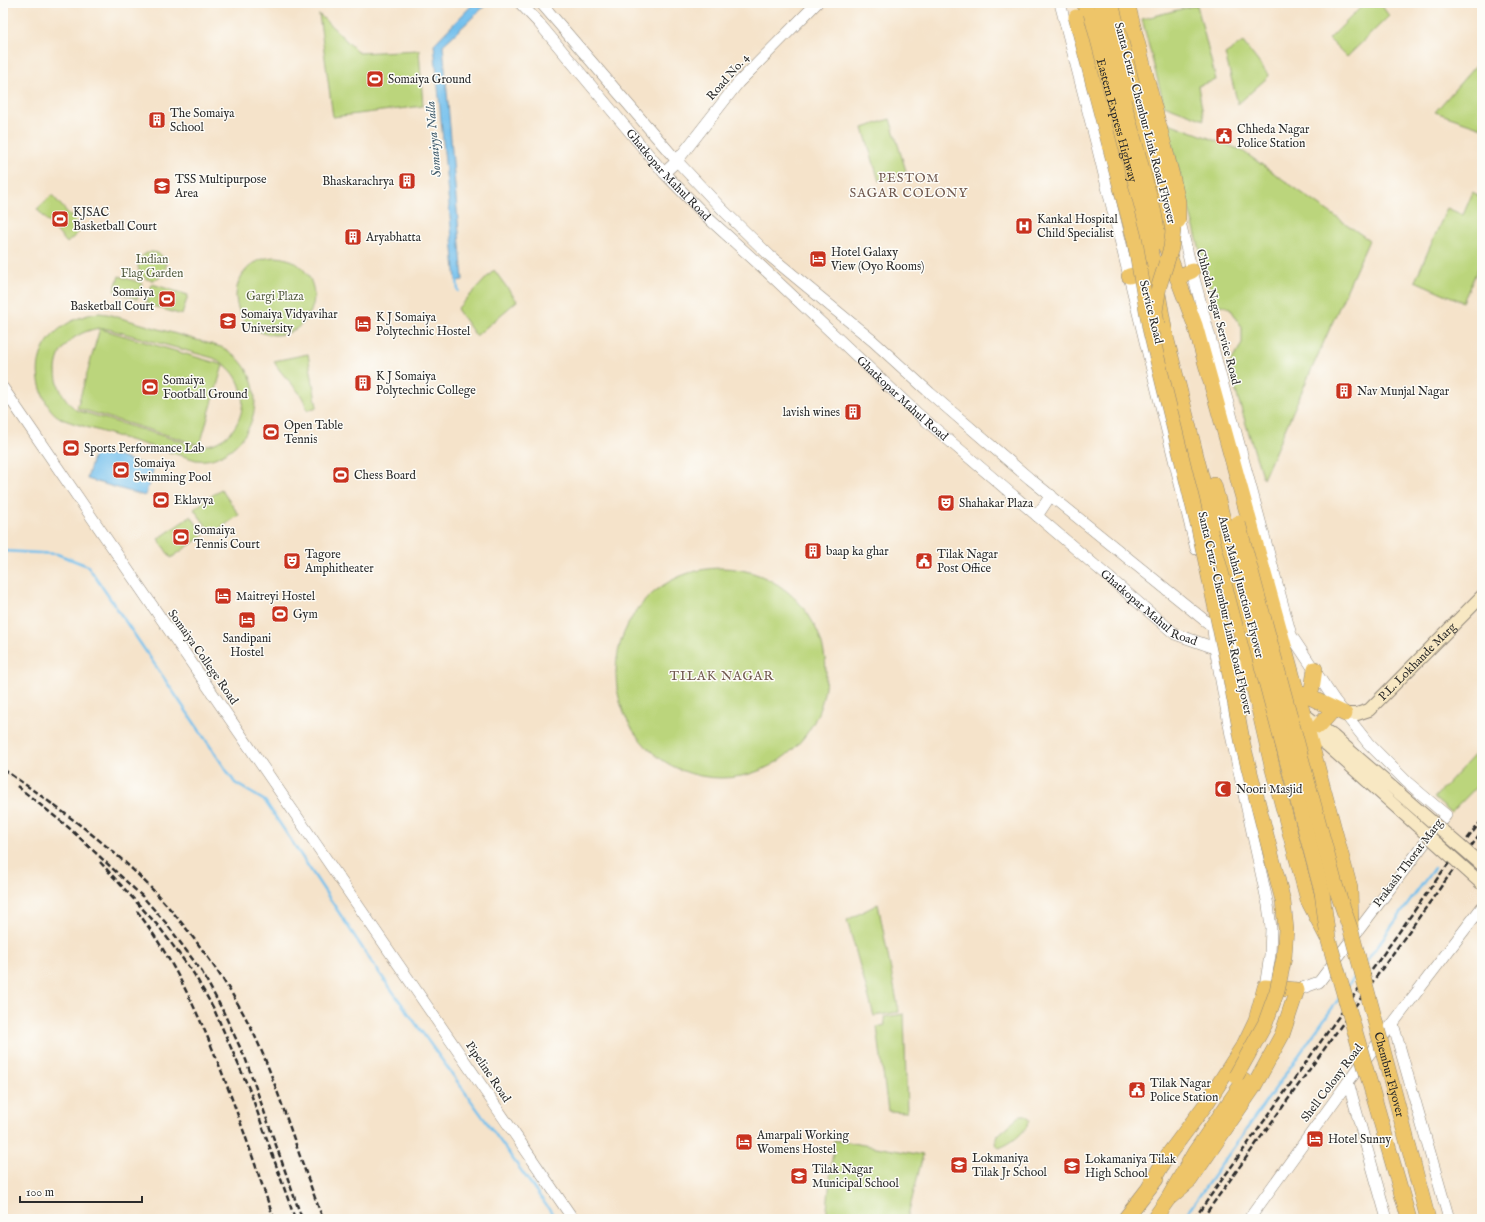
<svg xmlns="http://www.w3.org/2000/svg" width="1485" height="1222" font-family="'IM FELL English',serif">
<style>
.green{fill:#bbd57b;stroke:#738053;fill-rule:evenodd}
.water{fill:#73c0ed;stroke:#4f768c}
.lines{fill:none;stroke-linecap:round;stroke-linejoin:round}
.stream{stroke:#73c0ed;stroke-width:2.5}
.tertiary-casing{stroke:#90877a;stroke-width:12}
.secondary-casing{stroke:#90877a;stroke-width:14}
.trunk-casing{stroke:#90877a;stroke-width:16}
.tertiary{stroke:#fff;stroke-width:11}
.secondary{stroke:#f8e8c3;stroke-width:12}
.trunk{stroke:#eec569;stroke-width:15}
.rail{stroke:#2b2b2b;stroke-width:2.5;stroke-dasharray:6 3;stroke-linecap:butt}
.secondary-bridge-casing{stroke:#90877a;stroke-width:14;stroke-linecap:butt}
.trunk-bridge-casing{stroke:#90877a;stroke-width:16;stroke-linecap:butt}
.secondary-bridge{stroke:#f8e8c3;stroke-width:12}
.trunk-bridge{stroke:#eec569;stroke-width:15}
.labels{text-anchor:middle;dominant-baseline:central;stroke-width:3;stroke-linejoin:round;paint-order:stroke}
.street-label{font-size:12px;fill:#2b2b2b;stroke:#fdfcf7}
.poi-label{font-size:12px;fill:#2b2b2b;stroke:#fdfcf7;text-anchor:start}
.park-label{font-size:12px;fill:#565e43;stroke:#fdfcf7}
.water-label{font-size:13px;font-style:italic;fill:#445f6f;stroke:#fdfcf7}
.neighbourhood-label{font-size:13px;letter-spacing:1px;fill:#715a50;stroke:#fdfcf7}
</style>
<rect width="100%" height="100%" fill="#fdfcf7"/>
<filter id="ink" filterUnits="userSpaceOnUse"><feTurbulence type="fractalNoise" baseFrequency=".025" numOctaves="2"/><feDisplacementMap in="SourceGraphic" scale="8" xChannelSelector="R" yChannelSelector="G"/><feConvolveMatrix kernelMatrix="1 2 1 2 8 2 1 2 1" color-interpolation-filters="sRGB"/></filter>
<filter id="wash" filterUnits="userSpaceOnUse"><feTurbulence type="fractalNoise" baseFrequency=".012" numOctaves="4" result="noise"/><feDisplacementMap in="SourceGraphic" scale="16" xChannelSelector="R" yChannelSelector="G"/><feGaussianBlur stdDeviation="0.9" result="paint"/><feColorMatrix in="noise" values="0 0 0 0 0 0 0 0 0 0 0 0 0 0 0 0 0 1.4 0 .05"/><feComposite in="paint" operator="in"/></filter>
<g filter="url(#wash)">
<rect width="100%" height="100%" fill="#f5e3ca"/>
<path class="green" d="M 1365,3 L 1380,3 L 1389,16 L 1347,57 L 1329,39 Z
M 1197,5 L 1216,80 L 1198,86 L 1204,120 L 1164,105 L 1142,19 Z
M 319,14 L 359,53 L 419,50 L 423,106 L 333,117 Z
M 1243,42 L 1269,76 L 1238,104 L 1225,54 Z
M 1482,58 L 1482,128 L 1435,112 Z
M 890,119 L 907,174 L 879,181 L 863,128 Z
M 1166,122 L 1241,150 L 1369,240 L 1263,479 L 1228,366 L 1242,344 L 1242,327 L 1230,308 L 1214,303 Z
M 1473,192 L 1482,199 L 1482,259 L 1463,302 L 1415,281 L 1447,208 L 1463,215 Z
M 52,195 L 82,229 L 67,243 L 37,209 Z
M138 266a14 14 0 1 1 28 0a14 14 0 1 1-28 0Z
M236 296a39 39 0 1 1 78 0a39 39 0 1 1-78 0Z
M 494,270 L 517,301 L 476,336 L 457,309 Z
M 119,276 L 142,283 L 137,299 L 114,291 Z
M 152,284 L 188,295 L 182,315 L 146,304 Z
M 99,313 L 107,314 L 221,347 C 265,367 266,429 225,453 C 215,459 207,461 196,460 L 73,423 C 68,421 63,420 59,417 C 50,412 45,401 42,392 C 27,350 59,318 99,313 ZM 100,328 L 77,408 L 200,445 L 223,365 L 101,329 L 108,329 L 213,358 C 261,378 247,447 197,446 L 76,410 C 41,379 54,335 100,328 Z
M 308,354 L 317,407 L 308,410 L 306,408 C 304,391 281,377 274,361 Z
M 221,489 L 239,515 L 212,534 L 194,509 Z
M 191,516 L 204,535 L 171,558 L 158,539 Z
M616 673a105 105 0 1 1 210 0a105 105 0 1 1-210 0Z
M 1482,747 L 1482,781 L 1451,813 L 1434,798 Z
M 878,904 L 899,1012 L 874,1016 L 847,920 Z
M 904,1014 L 907,1112 L 888,1111 L 877,1027 L 885,1025 L 884,1017 Z
M 1021,1115 L 1026,1115 L 1030,1120 C 1026,1132 1011,1144 999,1148 L 995,1143 L 998,1135 Z
M 834,1140 L 923,1155 L 907,1219 L 826,1219 Z"/>
<path class="water" d="M 474,3 L 488,3 L 443,45 L 463,280 L 456,281 L 434,44 Z
M 95,450 L 154,467 L 145,496 L 87,479 Z"/>
<g class="lines">
<path class="stream" d="M 457,278 L 458,291
M 3,551 L 57,554 L 88,566 L 235,783 L 265,801 L 373,964 L 556,1219
M 1365,963 L 1434,868
M 1347,987 L 1356,975
M 1183,1219 L 1340,997"/>
</g>
</g>
<g filter="url(#ink)">
<g class="lines">
<g class="tertiary-casing">
<g id="tertiary">
<path id="s1" d="M 520,3 L 538,22 L 664,173 L 708,218 L 762,267 L 917,413 L 1175,634 L 1215,648 L 1252,676"/>
<path d="M 541,3 L 677,161 L 723,210 L 770,256 L 873,341 L 930,393 L 1030,479 L 1213,627 L 1247,657"/>
<path d="M 1060,3 L 1097,146 L 1196,549"/>
<path d="M 664,173 L 677,161 L 738,83 L 817,3"/>
<path d="M 1178,214 L 1192,271 L 1291,635 L 1335,701 L 1368,743 L 1407,782 L 1446,815 L 1319,982 L 1297,990"/>
<path d="M 3,388 L 573,1219"/>
<path d="M 1037,516 L 1051,495"/>
<path d="M 1212,620 L 1215,648 L 1231,735 L 1268,905 L 1271,928 L 1270,955 L 1265,987"/>
<path d="M 1393,1024 L 1449,1219"/>
<path d="M 1348,1082 L 1387,1219"/>
<path d="M 1249,1219 L 1348,1082 L 1482,907"/>
</g>
</g>
<g class="secondary-casing">
<g id="secondary">
<path d="M 1300,711 L 1333,736"/>
<path id="s2" d="M 1345,714 L 1357,714 L 1369,710 L 1482,596"/>
<path d="M 1304,727 L 1327,745"/>
</g>
</g>
<g class="trunk-casing">
<g id="trunk">
<path id="s3" d="M 1084,3 L 1088,13 L 1151,247"/>
<path d="M 1100,3 L 1164,244"/>
<path d="M 1114,3 L 1138,96"/>
<path d="M 1161,234 L 1195,325 L 1303,714 L 1350,888 L 1351,926"/>
<path d="M 1148,237 L 1165,333 L 1247,657 L 1272,766 L 1308,900 L 1327,937"/>
<path d="M 1129,276 L 1153,270"/>
<path d="M 1177,277 L 1192,271"/>
<path d="M 1214,485 L 1225,527"/>
<path d="M 1312,689 L 1315,669"/>
<path d="M 1295,690 L 1345,714"/>
<path d="M 1319,726 L 1334,709"/>
<path d="M 1150,1186 L 1165,1159 L 1206,1104 L 1245,1043 L 1256,1020 L 1265,987 L 1297,990 L 1282,1035 L 1253,1088 L 1190,1180 L 1168,1199"/>
<path d="M 1125,1219 L 1156,1179"/>
<path d="M 1154,1219 L 1168,1199 L 1195,1152 L 1244,1081"/>
</g>
</g>
<use href="#tertiary" class="tertiary"/>
<use href="#secondary" class="secondary"/>
<use href="#trunk" class="trunk"/>
<path class="rail" d="M 3,769 C 47,800 91,831 130,867 C 176,910 225,975 253,1032 C 266,1059 276,1088 286,1116 C 298,1151 310,1185 323,1219
M 17,786 L 68,827 L 142,896 L 166,923 L 202,972 L 222,1009 L 246,1060 L 302,1219
M 100,862 L 160,928 L 194,974 L 213,1007 L 250,1091 L 295,1219
M 137,911 C 203,998 238,1117 274,1219
M 1194,1219 L 1442,872 L 1482,820
M 1202,1219 L 1448,877 L 1482,832"/>
<g class="secondary-bridge-casing">
<path id="secondary-bridge" d="M 1333,736 L 1482,865
M 1327,745 L 1482,884"/>
</g>
<g class="trunk-bridge-casing">
<g id="trunk-bridge">
<path d="M 1127,3 L 1173,180 L 1178,202 L 1178,221"/>
<path d="M 1076,17 L 1135,241 L 1150,329 L 1199,529 L 1230,675 L 1243,745 L 1283,901 L 1286,929 L 1284,958 L 1277,991 L 1265,1024 L 1236,1076"/>
<path d="M 1138,96 L 1169,209 L 1173,231 L 1171,248 L 1159,286 L 1155,311 L 1157,324"/>
<path id="s4" d="M 1238,523 L 1336,888 L 1351,931 L 1428,1219"/>
<path d="M 1225,527 L 1322,892 L 1328,938 L 1409,1219"/>
</g>
</g>
<use href="#secondary-bridge" class="secondary-bridge"/>
<use href="#trunk-bridge" class="trunk-bridge"/>
</g>
</g>
<defs>
<g id="stadium-square" transform="scale(0.9)"><rect x="-9" y="-9" width="18" height="18" rx="4" fill="#c8321e" stroke="#fdfcf7"/><path d="M0-5a6.5 5 0 1 0 0 10a6.5 5 0 1 0 0-10ZM-3.5-1.8h7v3.6h-7Z" fill="#fff"/></g>
<g id="building-square" transform="scale(0.9)"><rect x="-9" y="-9" width="18" height="18" rx="4" fill="#c8321e" stroke="#fdfcf7"/><path d="M-4-6H4V6H1V3H-1V6H-4ZM-2.5-4.3h1.7v1.8h-1.7ZM.8-4.3h1.7v1.8H.8ZM-2.5-1h1.7V.8h-1.7ZM.8-1h1.7V.8H.8Z" fill="#fff"/></g>
<g id="civic-square" transform="scale(0.9)"><rect x="-9" y="-9" width="18" height="18" rx="4" fill="#c8321e" stroke="#fdfcf7"/><path d="M-.6-6.5H3V-4.5H.6V-3L4-1V1h2V6H-6V1h2V-1L-.6-3ZM-1.2 2.5V6h2.4V2.5Z" fill="#fff"/></g>
<g id="school-square" transform="scale(0.9)"><rect x="-9" y="-9" width="18" height="18" rx="4" fill="#c8321e" stroke="#fdfcf7"/><path d="M0-5L7-2L0 1L-7-2ZM-4 1L0 2.5L4 1V4Q0 6-4 4Z" fill="#fff"/></g>
<g id="hospital-square" transform="scale(0.9)"><rect x="-9" y="-9" width="18" height="18" rx="4" fill="#c8321e" stroke="#fdfcf7"/><path d="M-5-5h3v3.5h4V-5h3V5h-3V1.5h-4V5h-3Z" fill="#fff"/></g>
<g id="hotel-square" transform="scale(0.9)"><rect x="-9" y="-9" width="18" height="18" rx="4" fill="#c8321e" stroke="#fdfcf7"/><path d="M-6-4.5h1.5V1H6V5H4.5V3h-9V5H-6ZM-4 0a1.8 1.8 0 1 1 3.6 0ZM.5 0V-2.5h3Q6-2.5 6 0Z" fill="#fff"/></g>
<g id="university-square" transform="scale(0.9)"><rect x="-9" y="-9" width="18" height="18" rx="4" fill="#c8321e" stroke="#fdfcf7"/><path d="M0-5L7-2L0 1L-7-2ZM-4 1L0 2.5L4 1V4Q0 6-4 4Z" fill="#fff"/></g>
<g id="theatre-square" transform="scale(0.9)"><rect x="-9" y="-9" width="18" height="18" rx="4" fill="#c8321e" stroke="#fdfcf7"/><path d="M-5-5.5Q0-4 5-5.5V0Q5 5 0 6Q-5 5-5 0ZM-3.3-2.5H-1v1.5H-3.3ZM1-2.5H3.3v1.5H1ZM-2.8 1Q0 5.5 2.8 1Z" fill="#fff"/></g>
<g id="mosque-square" transform="scale(0.9)"><rect x="-9" y="-9" width="18" height="18" rx="4" fill="#c8321e" stroke="#fdfcf7"/><path d="M3.5-4.9A6 6 0 1 0 3.5 4.9A5 5 0 1 1 3.5-4.9Z" fill="#fff"/></g>
</defs>
<g fill-rule="evenodd">
<use href="#stadium-square" x="375" y="79"/>
<use href="#building-square" x="157" y="120"/>
<use href="#civic-square" x="1224" y="136"/>
<use href="#building-square" x="407" y="181"/>
<use href="#school-square" x="162" y="186"/>
<use href="#stadium-square" x="60" y="219"/>
<use href="#hospital-square" x="1024" y="226"/>
<use href="#building-square" x="353" y="237"/>
<use href="#hotel-square" x="818" y="259"/>
<use href="#stadium-square" x="167" y="299"/>
<use href="#university-square" x="228" y="321"/>
<use href="#hotel-square" x="363" y="324"/>
<use href="#building-square" x="363" y="383"/>
<use href="#stadium-square" x="150" y="387"/>
<use href="#building-square" x="1344" y="391"/>
<use href="#building-square" x="853" y="412"/>
<use href="#stadium-square" x="271" y="432"/>
<use href="#stadium-square" x="71" y="448"/>
<use href="#stadium-square" x="121" y="470"/>
<use href="#stadium-square" x="341" y="475"/>
<use href="#stadium-square" x="161" y="500"/>
<use href="#theatre-square" x="946" y="503"/>
<use href="#stadium-square" x="181" y="537"/>
<use href="#building-square" x="813" y="551"/>
<use href="#theatre-square" x="292" y="561"/>
<use href="#civic-square" x="924" y="561"/>
<use href="#hotel-square" x="223" y="596"/>
<use href="#stadium-square" x="280" y="614"/>
<use href="#hotel-square" x="247" y="620"/>
<use href="#mosque-square" x="1223" y="789"/>
<use href="#civic-square" x="1137" y="1090"/>
<use href="#hotel-square" x="1315" y="1139"/>
<use href="#hotel-square" x="744" y="1142"/>
<use href="#school-square" x="959" y="1165"/>
<use href="#school-square" x="1072" y="1166"/>
<use href="#school-square" x="799" y="1176"/>
</g>
<g class="labels">
<g class="street-label">
<text transform="translate(728 77) rotate(-49)">Road No. 4</text>
<text stroke="none"><textPath href="#s3" startOffset="122">Eastern Express Highway</textPath></text>
<text transform="translate(1145 123) rotate(75)">Santa Cruz – Chembur Link Road Flyover</text>
<text stroke="none"><textPath href="#s1" startOffset="227">Ghatkopar Mahul Road</textPath></text>
<text transform="translate(1151 312) rotate(76)">Service Road</text>
<text transform="translate(1218 317) rotate(75)">Chheda Nagar Service Road</text>
<text stroke="none"><textPath href="#s1" startOffset="551">Ghatkopar Mahul Road</textPath></text>
<text transform="translate(1241 587) rotate(75)">Amar Mahal Junction Flyover</text>
<text stroke="none"><textPath href="#s1" startOffset="875">Ghatkopar Mahul Road</textPath></text>
<text transform="translate(1225 613) rotate(77)">Santa Cruz – Chembur Link Road Flyover</text>
<text transform="translate(203 657) rotate(55)">Somaiya College Road</text>
<text stroke="none"><textPath href="#s2" startOffset="93">P.L. Lokhande Marg</textPath></text>
<text transform="translate(1408 863) rotate(-53)">Prakash Thorat Marg</text>
<text transform="translate(488 1072) rotate(56)">Pipeline Road</text>
<text stroke="none"><textPath href="#s4" startOffset="572">Chembur Flyover</textPath></text>
<text transform="translate(1332 1083) rotate(-53)">Shell Colony Road</text>
</g>
<g class="poi-label">
<text x="388" y="79">Somaiya Ground</text>
<text x="170" y="113">The Somaiya<tspan x="170" dy="14">School</tspan></text>
<text x="1237" y="129">Chheda Nagar<tspan x="1237" dy="14">Police Station</tspan></text>
<text x="175" y="179">TSS Multipurpose<tspan x="175" dy="14">Area</tspan></text>
<text x="394" y="181" text-anchor="end">Bhaskarachrya</text>
<text x="73" y="212">KJSAC<tspan x="73" dy="14">Basketball Court</tspan></text>
<text x="1037" y="219">Kankal Hospital<tspan x="1037" dy="14">Child Specialist</tspan></text>
<text x="366" y="237">Aryabhatta</text>
<text x="831" y="252">Hotel Galaxy<tspan x="831" dy="14">View (Oyo Rooms)</tspan></text>
<text x="154" y="292" text-anchor="end">Somaiya<tspan x="154" dy="14">Basketball Court</tspan></text>
<text x="241" y="314">Somaiya Vidyavihar<tspan x="241" dy="14">University</tspan></text>
<text x="376" y="317">K J Somaiya<tspan x="376" dy="14">Polytechnic Hostel</tspan></text>
<text x="376" y="376">K J Somaiya<tspan x="376" dy="14">Polytechnic College</tspan></text>
<text x="163" y="380">Somaiya<tspan x="163" dy="14">Football Ground</tspan></text>
<text x="1357" y="391">Nav Munjal Nagar</text>
<text x="840" y="412" text-anchor="end">lavish wines</text>
<text x="284" y="425">Open Table<tspan x="284" dy="14">Tennis</tspan></text>
<text x="84" y="448">Sports Performance Lab</text>
<text x="134" y="463">Somaiya<tspan x="134" dy="14">Swimming Pool</tspan></text>
<text x="354" y="475">Chess Board</text>
<text x="174" y="500">Eklavya</text>
<text x="959" y="503">Shahakar Plaza</text>
<text x="194" y="530">Somaiya<tspan x="194" dy="14">Tennis Court</tspan></text>
<text x="826" y="551">baap ka ghar</text>
<text x="305" y="554">Tagore<tspan x="305" dy="14">Amphitheater</tspan></text>
<text x="937" y="554">Tilak Nagar<tspan x="937" dy="14">Post Office</tspan></text>
<text x="236" y="596">Maitreyi Hostel</text>
<text x="293" y="614">Gym</text>
<text x="247" y="638" text-anchor="middle">Sandipani<tspan x="247" dy="14">Hostel</tspan></text>
<text x="1236" y="789">Noori Masjid</text>
<text x="1150" y="1083">Tilak Nagar<tspan x="1150" dy="14">Police Station</tspan></text>
<text x="757" y="1135">Amarpali Working<tspan x="757" dy="14">Womens Hostel</tspan></text>
<text x="1328" y="1139">Hotel Sunny</text>
<text x="972" y="1158">Lokmaniya<tspan x="972" dy="14">Tilak Jr School</tspan></text>
<text x="1085" y="1159">Lokamaniya Tilak<tspan x="1085" dy="14">High School</tspan></text>
<text x="812" y="1169">Tilak Nagar<tspan x="812" dy="14">Municipal School</tspan></text>
</g>
<g class="park-label">
<text x="152" y="259">Indian<tspan x="152" dy="14">Flag Garden</tspan></text>
<text x="275" y="296">Gargi Plaza</text>
</g>
<g class="water-label">
<text transform="translate(434 139) rotate(-95)">Somaiyya Nalla</text>
</g>
<g class="neighbourhood-label">
<text x="909" y="178">PESTOM<tspan x="909" dy="15">SAGAR COLONY</tspan></text>
<text x="722" y="676">TILAK NAGAR</text>
</g>
</g>
<rect width="1485" height="1222" fill="none" stroke="#fdfcf7" stroke-width="16"/>
<path d="M20 1196v6h122v-6" fill="none" stroke="#2b2b2b" stroke-width="2"/>
<text x="26" y="1196" font-size="12" fill="#2b2b2b" stroke="#fdfcf7" stroke-width="3" paint-order="stroke">100 m</text>
</svg>
